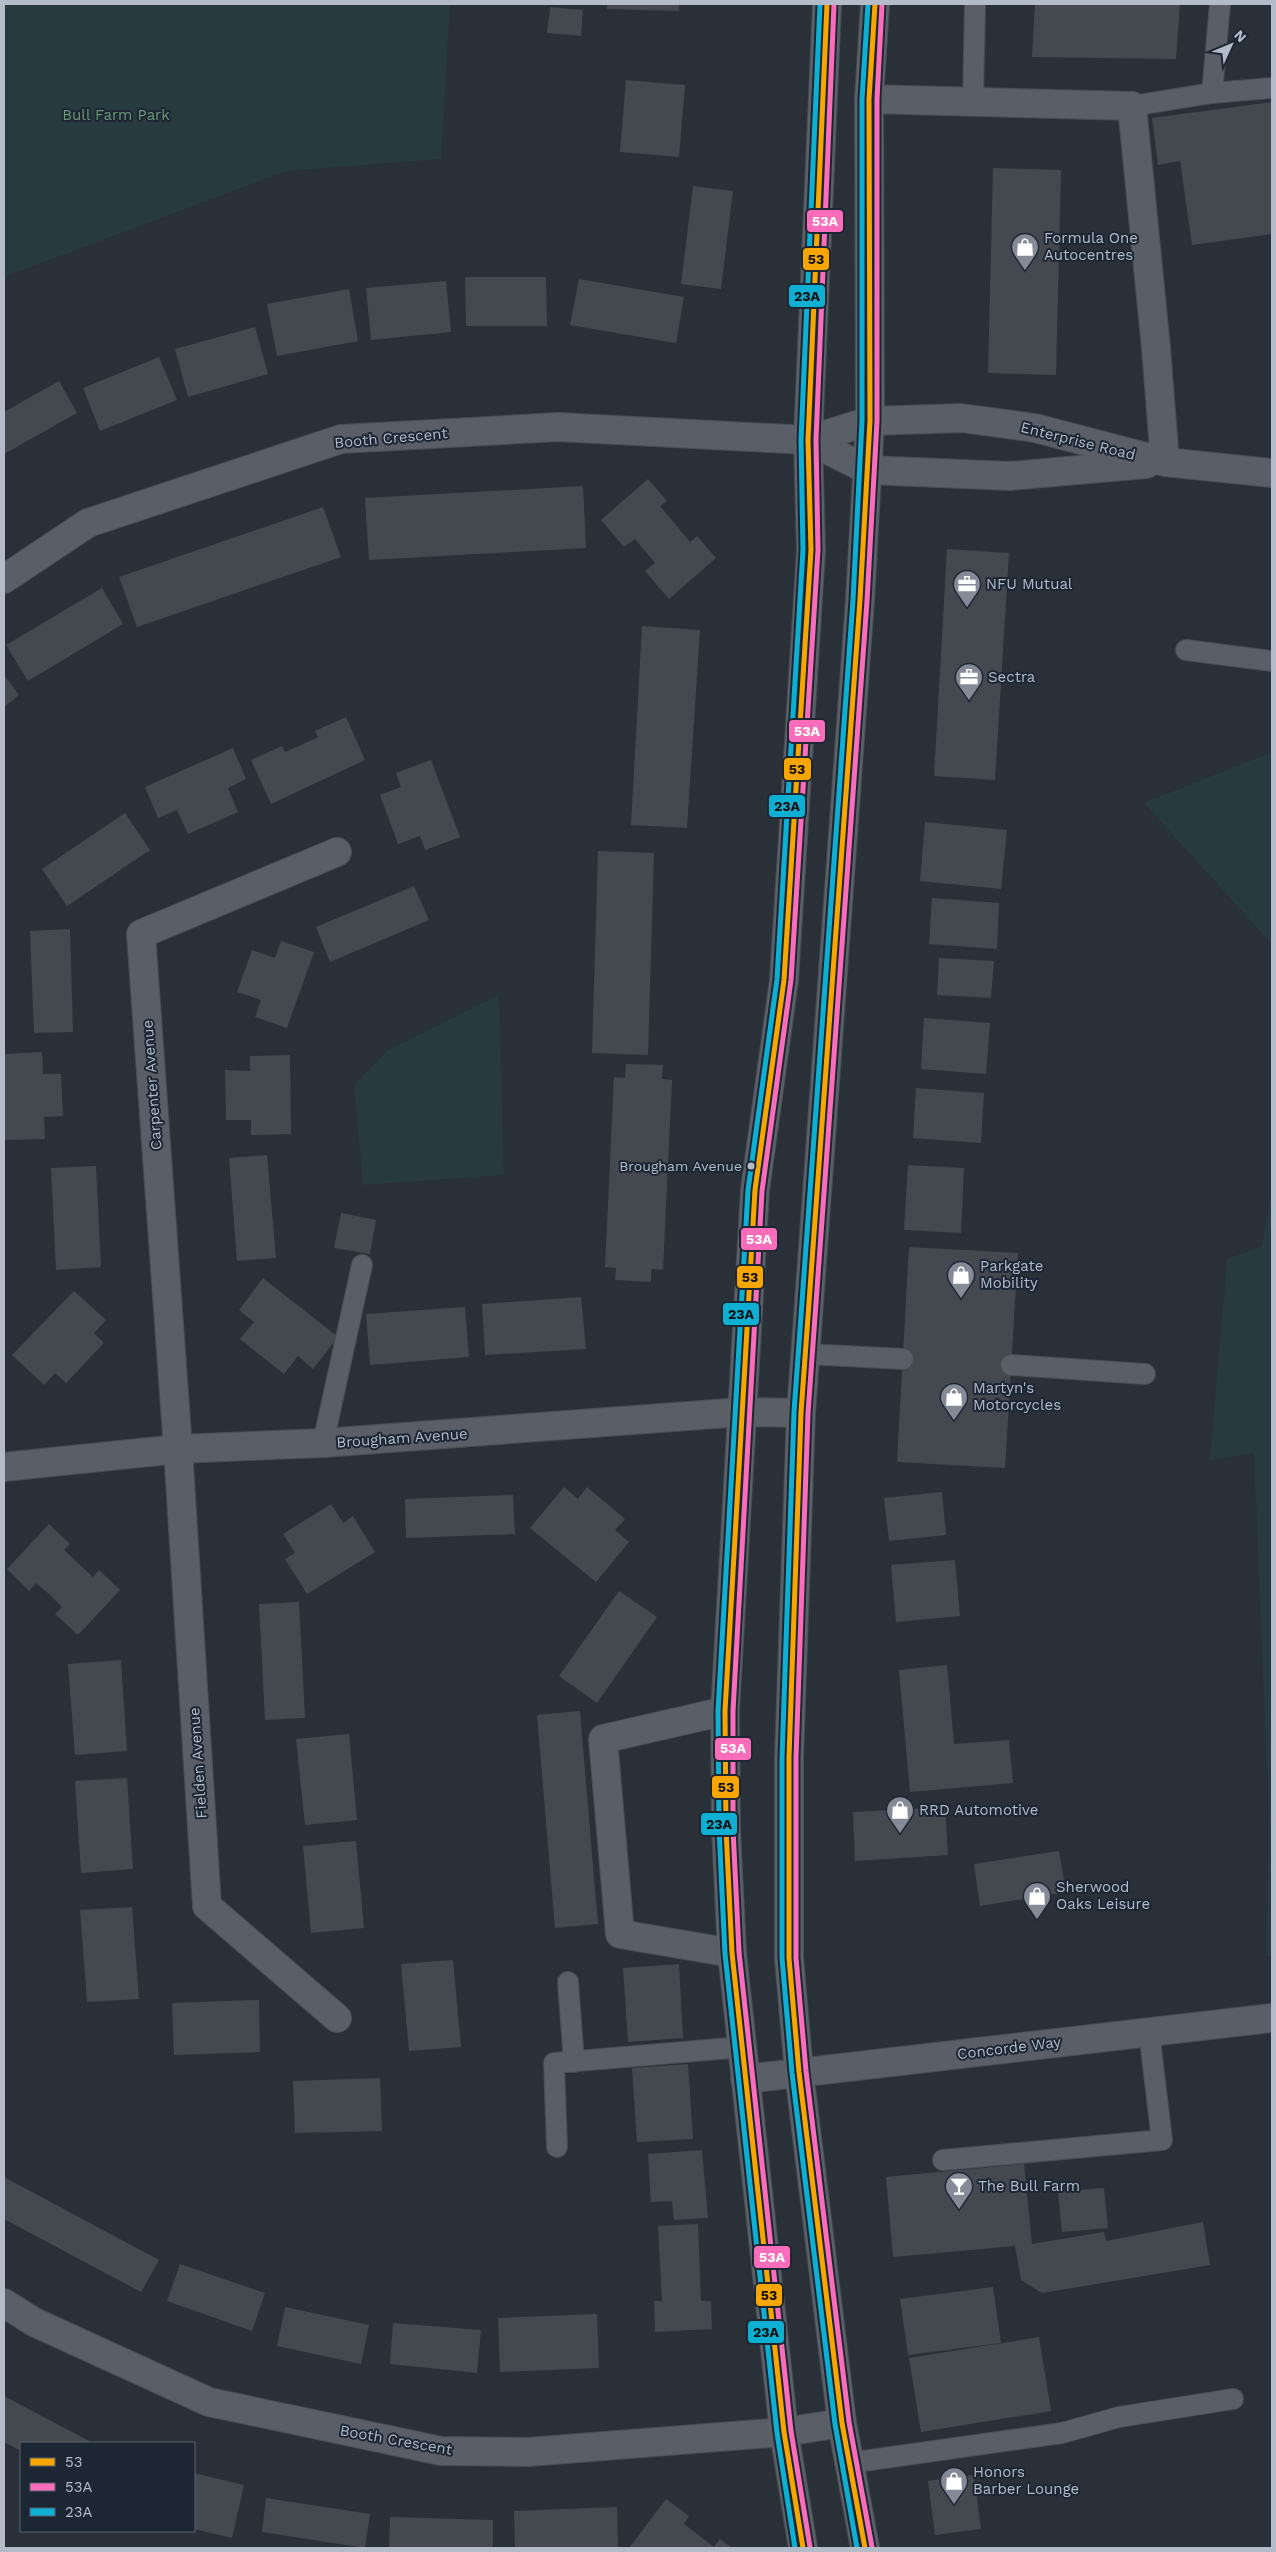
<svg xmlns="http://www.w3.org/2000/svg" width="1276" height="2552" font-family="'Work Sans',sans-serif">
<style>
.green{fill:#273a3e}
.building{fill:#444950}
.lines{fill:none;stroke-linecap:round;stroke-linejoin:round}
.service-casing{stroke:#484c53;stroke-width:22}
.minor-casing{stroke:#484c53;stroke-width:30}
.primary-casing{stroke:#484c55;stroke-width:30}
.service{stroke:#5a5e66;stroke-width:20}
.minor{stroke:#5a5e66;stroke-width:28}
.primary{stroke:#5c6168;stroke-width:28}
.bus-1-casing{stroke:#1d2633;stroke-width:9}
.bus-2-casing{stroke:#1d2633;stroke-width:9}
.bus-3-casing{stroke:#1d2633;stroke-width:9}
.bus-1{stroke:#f7a600;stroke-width:5}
.bus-2{stroke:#fb6dba;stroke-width:5}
.bus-3{stroke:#0dafd3;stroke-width:5}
.bus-dot{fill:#b4bcc9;stroke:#1d2633;stroke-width:2}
.labels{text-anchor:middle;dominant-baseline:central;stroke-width:4;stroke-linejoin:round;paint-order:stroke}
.bus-label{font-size:14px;fill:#b4bcc9;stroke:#1d2633;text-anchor:end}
.park-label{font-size:15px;fill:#6b9a76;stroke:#1d2633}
.poi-label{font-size:15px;fill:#b4bcc9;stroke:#1d2633;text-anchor:start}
.street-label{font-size:15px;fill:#b4bcc9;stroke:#1d2633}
.line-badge{stroke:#1d2633;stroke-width:2}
.badge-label{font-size:14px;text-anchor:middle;font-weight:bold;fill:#fff}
.pale-badge-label{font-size:14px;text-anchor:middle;font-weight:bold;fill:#111}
</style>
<rect width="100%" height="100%" fill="#2a3038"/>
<path class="green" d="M 4,4 L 450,4 L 441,159 L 286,171 L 4,277 Z
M 1272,752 L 1272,944 L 1144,803 Z
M 499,995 L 504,1175 L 363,1185 L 354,1085 L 388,1050 Z
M 1272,1188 L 1272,1956 L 1266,1956 L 1269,1817 L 1254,1453 L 1210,1460 L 1227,1259 L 1262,1246 Z"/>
<path class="building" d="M 607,4 L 679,4 L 679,11 L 607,9 Z
M 1035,4 L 1180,4 L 1176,59 L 1032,57 Z
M 550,7 L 583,10 L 581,36 L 547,33 Z
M 626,80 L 685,85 L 679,157 L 620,152 Z
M 1272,102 L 1272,234 L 1192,245 L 1180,161 L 1158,165 L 1152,118 Z
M 993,168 L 1061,170 L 1056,375 L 988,373 Z
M 693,186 L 733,191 L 721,289 L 681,284 Z
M 465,277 L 546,277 L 547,326 L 466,326 Z
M 579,279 L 684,297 L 676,343 L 570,325 Z
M 446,281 L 451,332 L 371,340 L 366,288 Z
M 349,289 L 358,341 L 277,356 L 267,304 Z
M 255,327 L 268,374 L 188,397 L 175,349 Z
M 159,357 L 177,400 L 100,431 L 83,388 Z
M 59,381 L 77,413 L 4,454 L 4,412 Z
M 648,479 L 667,501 L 660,506 L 690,542 L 697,536 L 716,558 L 669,599 L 645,571 L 655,563 L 635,539 L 624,547 L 601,520 Z
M 583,486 L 586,548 L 369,560 L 365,498 Z
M 323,507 L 341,557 L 137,627 L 119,577 Z
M 947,549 L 1009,553 L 995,780 L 934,776 Z
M 102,588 L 123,624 L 28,681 L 6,645 Z
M 642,626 L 700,630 L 687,828 L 631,825 Z
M 4,675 L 19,695 L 4,707 Z
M 346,717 L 365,760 L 271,804 L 251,760 L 282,746 L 285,752 L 301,745 L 318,737 L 315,731 Z
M 233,748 L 246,779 L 228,788 L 238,812 L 188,834 L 177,810 L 158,818 L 145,787 Z
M 431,760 L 460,837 L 425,850 L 420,836 L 398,844 L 380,795 L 401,787 L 396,773 Z
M 125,813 L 150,850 L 67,906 L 42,869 Z
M 925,822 L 1007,830 L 1001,889 L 920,881 Z
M 598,851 L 654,853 L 648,1055 L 592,1053 Z
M 414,886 L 429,920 L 330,962 L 316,927 Z
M 932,898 L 999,903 L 997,949 L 929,944 Z
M 70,929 L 73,1032 L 34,1033 L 30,931 Z
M 281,941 L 314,952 L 287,1028 L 255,1017 L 261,1000 L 237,992 L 252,950 L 275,958 Z
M 939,958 L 994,961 L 991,998 L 937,995 Z
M 924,1018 L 990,1023 L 986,1074 L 921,1069 Z
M 42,1052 L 43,1074 L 61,1074 L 63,1116 L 44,1117 L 45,1139 L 4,1140 L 4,1054 Z
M 290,1055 L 291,1134 L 251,1135 L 251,1120 L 226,1120 L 225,1070 L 250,1071 L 250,1056 Z
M 626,1064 L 663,1065 L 662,1079 L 672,1080 L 663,1270 L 651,1269 L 651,1282 L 615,1280 L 616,1268 L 605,1267 L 614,1077 L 625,1078 Z
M 916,1088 L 984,1093 L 981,1143 L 913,1138 Z
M 267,1155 L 276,1258 L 237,1261 L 229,1158 Z
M 908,1165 L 964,1168 L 961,1233 L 904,1230 Z
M 96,1166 L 101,1267 L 56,1270 L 51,1168 Z
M 341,1213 L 376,1220 L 370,1254 L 334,1248 Z
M 909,1247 L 1018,1253 L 1005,1468 L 897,1462 Z
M 263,1278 L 338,1337 L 313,1369 L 298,1356 L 284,1374 L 240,1339 L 254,1322 L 239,1310 Z
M 74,1291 L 106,1320 L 94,1333 L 104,1343 L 66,1383 L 55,1373 L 44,1385 L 12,1355 Z
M 581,1297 L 586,1349 L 485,1355 L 482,1304 Z
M 465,1307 L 469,1357 L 370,1365 L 366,1314 Z
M 564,1487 L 578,1499 L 587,1487 L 625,1519 L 615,1530 L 629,1542 L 596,1582 L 530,1528 Z
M 942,1492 L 946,1535 L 889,1541 L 884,1498 Z
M 513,1495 L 515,1534 L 406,1538 L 405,1499 Z
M 331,1504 L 343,1523 L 353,1516 L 375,1552 L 307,1594 L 285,1559 L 295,1553 L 283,1534 Z
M 49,1524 L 70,1544 L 64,1550 L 78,1563 L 93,1577 L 99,1570 L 120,1590 L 78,1635 L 55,1614 L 62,1607 L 49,1594 L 36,1583 L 29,1591 L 7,1569 Z
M 955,1560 L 960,1616 L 896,1622 L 891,1565 Z
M 619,1591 L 657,1617 L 597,1703 L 559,1676 Z
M 299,1602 L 305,1718 L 265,1720 L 259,1604 Z
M 121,1660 L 127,1751 L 75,1755 L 68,1664 Z
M 947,1665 L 954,1744 L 1009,1740 L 1013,1783 L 910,1792 L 899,1670 Z
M 580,1711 L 598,1924 L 555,1928 L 537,1715 Z
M 349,1734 L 357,1820 L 305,1825 L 296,1739 Z
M 127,1778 L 133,1869 L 81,1873 L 75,1781 Z
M 945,1807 L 948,1855 L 855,1861 L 853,1812 Z
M 356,1841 L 364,1928 L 311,1933 L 303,1846 Z
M 1059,1851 L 1066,1892 L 980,1906 L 974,1864 Z
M 132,1907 L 139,1999 L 87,2002 L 80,1910 Z
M 453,1960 L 461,2047 L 409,2051 L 401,1964 Z
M 679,1964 L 683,2038 L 628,2042 L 623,1968 Z
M 259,2000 L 260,2052 L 174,2055 L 172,2003 Z
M 688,2064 L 693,2139 L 637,2142 L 632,2068 Z
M 380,2078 L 382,2131 L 295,2133 L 293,2081 Z
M 702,2150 L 708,2218 L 674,2220 L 672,2201 L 651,2202 L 648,2154 Z
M 1024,2164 L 1032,2244 L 1104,2232 L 1106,2241 L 1203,2222 L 1210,2265 L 1042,2293 L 1021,2280 L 1015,2246 L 893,2257 L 886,2177 Z
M 4,2177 L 159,2260 L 141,2292 L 4,2219 Z
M 1104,2188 L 1108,2228 L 1062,2232 L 1058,2192 Z
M 698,2224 L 701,2301 L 711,2301 L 712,2329 L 655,2332 L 654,2301 L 662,2301 L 658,2226 Z
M 180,2264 L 265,2293 L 252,2331 L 167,2301 Z
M 993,2287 L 1001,2343 L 908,2355 L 900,2299 Z
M 285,2307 L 369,2325 L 361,2364 L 277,2346 Z
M 597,2314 L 599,2368 L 500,2372 L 498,2318 Z
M 393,2323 L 481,2330 L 477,2373 L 390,2364 Z
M 1039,2337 L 1051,2411 L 921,2432 L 909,2358 Z
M 4,2396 L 93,2443 L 21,2443 L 21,2451 L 4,2442 Z
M 194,2473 L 244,2485 L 232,2538 L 194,2529 Z
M 974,2475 L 981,2529 L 935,2535 L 928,2481 Z
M 266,2498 L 370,2514 L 365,2548 L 262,2532 Z
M 666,2499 L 689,2516 L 684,2524 L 714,2547 L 720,2539 L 732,2548 L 629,2548 Z
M 617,2507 L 618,2548 L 515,2548 L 514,2511 Z
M 390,2517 L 493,2520 L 493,2548 L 389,2548 Z"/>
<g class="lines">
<g class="service-casing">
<path id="service" d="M 1212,93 L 1220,4
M 973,102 L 975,4
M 1132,106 L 1212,93 L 1272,88
M 1186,650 L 1272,661
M 806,1354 L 903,1359
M 1011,1365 L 1145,1374
M 323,1443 L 362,1265
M 568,1982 L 574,2062
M 557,2147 L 554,2063 L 742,2047
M 943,2160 L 1162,2140 L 1149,2032
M 849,2463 L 1062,2433 L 1119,2417 L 1233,2399"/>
</g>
<g class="minor-casing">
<path id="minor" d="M 869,99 L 1132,106 L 1156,348 L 1165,462
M 808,440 L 868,470 L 1010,476 L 1146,464
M 4,579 L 88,523 L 341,439 L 558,427 L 808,440 L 870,421 L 961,418 L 1035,428 L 1165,462 L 1272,473
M 337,852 L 141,934 L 178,1449 L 207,1906 L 337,2018
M 4,1467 L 178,1449 L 323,1443 L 742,1412 L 801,1413
M 725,1711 L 603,1739 L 620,1934 L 732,1953
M 745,2079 L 1272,2018
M 4,2303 L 34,2322 L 209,2402 L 441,2451 L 528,2452 L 784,2432 L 842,2423"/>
</g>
<g class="primary-casing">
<path id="primary" d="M 803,2548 L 784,2432 L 732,1953 L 726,1829 L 725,1711 L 755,1190 L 784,980 L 811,550 L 808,440 L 827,4
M 865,2548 L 842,2423 L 799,2072 L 789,1958 L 789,1758 L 801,1413 L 860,600 L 870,421 L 869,99 L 875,4"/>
</g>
<use href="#service" class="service"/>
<use href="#minor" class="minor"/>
<use href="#primary" class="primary"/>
<g class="bus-1-casing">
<path id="bus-1" d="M 803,2548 L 784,2432 L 732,1953 L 726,1829 L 725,1711 L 755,1190 L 784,980 L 811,550 L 808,440 L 827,4
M 865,2548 L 842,2423 L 799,2072 L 789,1958 L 789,1758 L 801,1413 L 860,600 L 870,421 L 869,99 L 875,4"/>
</g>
<g class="bus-2-casing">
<path id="bus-2" d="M 810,2547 L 791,2431 L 739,1952 L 733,1829 L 733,1711 L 762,1191 L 791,980 L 818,550 L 816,440 L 834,4
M 872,2547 L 849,2422 L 806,2071 L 796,1958 L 796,1758 L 808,1413 L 867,601 L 877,421 L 877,99 L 882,4"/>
</g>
<g class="bus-3-casing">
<path id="bus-3" d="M 795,2548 L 777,2433 L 725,1954 L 719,1829 L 718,1711 L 748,1190 L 777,979 L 803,550 L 801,440 L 820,4
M 857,2548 L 835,2424 L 792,2073 L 782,1958 L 782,1758 L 794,1412 L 853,600 L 862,421 L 862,99 L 868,4"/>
</g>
<use href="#bus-1" class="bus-1"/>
<use href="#bus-2" class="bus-2"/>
<use href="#bus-3" class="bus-3"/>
</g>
<defs>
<g id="shop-pin" transform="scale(1.4375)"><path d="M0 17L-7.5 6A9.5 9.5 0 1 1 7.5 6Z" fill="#848b96" stroke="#1d2633"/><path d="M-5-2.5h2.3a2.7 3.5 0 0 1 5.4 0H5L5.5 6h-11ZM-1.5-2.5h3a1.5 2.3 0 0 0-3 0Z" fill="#fff"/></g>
<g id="office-pin" transform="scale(1.4375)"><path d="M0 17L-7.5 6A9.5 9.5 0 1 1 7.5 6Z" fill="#848b96" stroke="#1d2633"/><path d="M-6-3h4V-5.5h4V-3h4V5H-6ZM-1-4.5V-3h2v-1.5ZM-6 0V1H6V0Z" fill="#fff"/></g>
<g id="bar-pin" transform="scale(1.4375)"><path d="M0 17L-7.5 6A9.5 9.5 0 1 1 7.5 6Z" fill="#848b96" stroke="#1d2633"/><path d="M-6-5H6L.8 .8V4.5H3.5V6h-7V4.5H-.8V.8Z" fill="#fff"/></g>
</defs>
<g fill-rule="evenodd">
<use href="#shop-pin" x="1025" y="247"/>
<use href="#office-pin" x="967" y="584"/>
<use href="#office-pin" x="969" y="677"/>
<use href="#shop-pin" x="961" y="1275"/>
<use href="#shop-pin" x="954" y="1397"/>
<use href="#shop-pin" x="900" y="1810"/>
<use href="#shop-pin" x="1037" y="1896"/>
<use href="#bar-pin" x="959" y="2186"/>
<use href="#shop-pin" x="954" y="2481"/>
</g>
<circle class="bus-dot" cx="751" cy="1166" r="4.5"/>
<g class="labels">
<g class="bus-label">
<text x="742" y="1166">Brougham Avenue</text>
</g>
<g class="park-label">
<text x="116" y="115">Bull Farm Park</text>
</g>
<g class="poi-label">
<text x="1044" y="238">Formula One<tspan x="1044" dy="17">Autocentres</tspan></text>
<text x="986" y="584">NFU Mutual</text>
<text x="988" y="677">Sectra</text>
<text x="980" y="1266">Parkgate<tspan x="980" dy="17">Mobility</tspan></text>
<text x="973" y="1388">Martyn's<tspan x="973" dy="17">Motorcycles</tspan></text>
<text x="919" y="1810">RRD Automotive</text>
<text x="1056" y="1887">Sherwood<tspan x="1056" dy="17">Oaks Leisure</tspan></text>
<text x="978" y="2186">The Bull Farm</text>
<text x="973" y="2472">Honors<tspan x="973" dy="17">Barber Lounge</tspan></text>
</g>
<g class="street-label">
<text transform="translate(391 438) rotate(-5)">Booth Crescent</text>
<text transform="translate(1078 441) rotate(14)">Enterprise Road</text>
<text transform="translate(152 1085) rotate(-94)">Carpenter Avenue</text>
<text transform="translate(402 1438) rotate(-4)">Brougham Avenue</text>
<text transform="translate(198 1763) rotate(-94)">Fielden Avenue</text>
<text transform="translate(1009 2048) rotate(-7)">Concorde Way</text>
<text transform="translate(396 2440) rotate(10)">Booth Crescent</text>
</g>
</g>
<g class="line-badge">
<rect x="806" y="209" width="38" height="24" rx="5" fill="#fb6dba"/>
<rect x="802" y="247" width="28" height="24" rx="5" fill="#f7a600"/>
<rect x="788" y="284" width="38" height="24" rx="5" fill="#0dafd3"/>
<rect x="788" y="719" width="38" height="24" rx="5" fill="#fb6dba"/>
<rect x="783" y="757" width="29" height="24" rx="5" fill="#f7a600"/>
<rect x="768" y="794" width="38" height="24" rx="5" fill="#0dafd3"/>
<rect x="740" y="1227" width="38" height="24" rx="5" fill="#fb6dba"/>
<rect x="736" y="1265" width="28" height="24" rx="5" fill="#f7a600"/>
<rect x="722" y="1302" width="38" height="24" rx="5" fill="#0dafd3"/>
<rect x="714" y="1737" width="38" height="24" rx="5" fill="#fb6dba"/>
<rect x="711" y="1775" width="29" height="24" rx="5" fill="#f7a600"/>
<rect x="700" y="1812" width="38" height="24" rx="5" fill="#0dafd3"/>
<rect x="753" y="2245" width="38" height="24" rx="5" fill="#fb6dba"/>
<rect x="755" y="2283" width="28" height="24" rx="5" fill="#f7a600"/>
<rect x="747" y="2320" width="38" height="24" rx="5" fill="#0dafd3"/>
</g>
<g class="badge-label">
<text x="825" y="226">53A</text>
<text x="807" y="736">53A</text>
<text x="759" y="1244">53A</text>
<text x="733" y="1753">53A</text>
<text x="772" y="2262">53A</text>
</g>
<g class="pale-badge-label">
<text x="816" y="264">53</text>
<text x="807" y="301">23A</text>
<text x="797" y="774">53</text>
<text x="787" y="811">23A</text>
<text x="750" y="1282">53</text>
<text x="741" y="1319">23A</text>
<text x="726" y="1792">53</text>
<text x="719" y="1829">23A</text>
<text x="769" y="2300">53</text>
<text x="766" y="2337">23A</text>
</g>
<rect width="1276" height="2552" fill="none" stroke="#b4bcc9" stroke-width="10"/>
<rect x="20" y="2442" width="175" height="90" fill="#1d2633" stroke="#59626f"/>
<rect x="30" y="2458" width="25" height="8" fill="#f7a600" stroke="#59626f"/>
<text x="65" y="2467" font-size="15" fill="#b4bcc9">53</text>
<rect x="30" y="2483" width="25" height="8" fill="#fb6dba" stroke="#59626f"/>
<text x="65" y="2492" font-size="15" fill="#b4bcc9">53A</text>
<rect x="30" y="2508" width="25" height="8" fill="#0dafd3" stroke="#59626f"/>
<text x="65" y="2517" font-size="15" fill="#b4bcc9">23A</text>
<g transform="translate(1231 45) rotate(46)" stroke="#1d2633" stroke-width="4" paint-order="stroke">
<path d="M0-4L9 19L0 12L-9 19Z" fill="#b4bcc9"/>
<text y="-8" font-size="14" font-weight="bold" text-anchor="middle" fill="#b4bcc9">N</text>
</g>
</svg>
